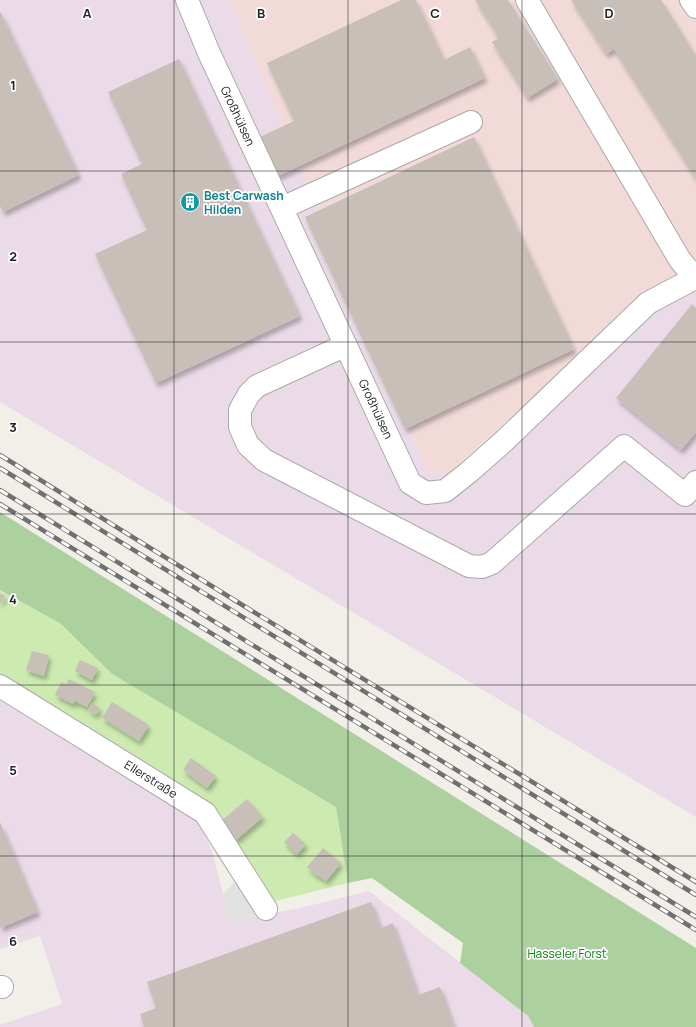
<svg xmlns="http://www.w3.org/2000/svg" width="696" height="1027" font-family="Manrope,sans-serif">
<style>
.commercial{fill:#f2dad9}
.industrial{fill:#ebdbe8}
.grass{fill:#cdebb0}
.forest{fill:#add19e}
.parking{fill:#e2e2e2}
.building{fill:#c7bfb8;filter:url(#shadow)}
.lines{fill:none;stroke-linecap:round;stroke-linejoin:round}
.minor-casing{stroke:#a9a9a9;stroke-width:24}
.minor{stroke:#fff;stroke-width:22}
.rail-casing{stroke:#707070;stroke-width:4.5}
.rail{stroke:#fff;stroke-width:3;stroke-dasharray:9;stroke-linecap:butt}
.grid{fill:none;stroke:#222;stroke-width:1;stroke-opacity:0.55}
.labels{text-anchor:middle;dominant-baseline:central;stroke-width:3.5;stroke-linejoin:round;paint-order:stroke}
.street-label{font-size:12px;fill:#222;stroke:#fff}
.culture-label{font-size:12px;font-weight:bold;fill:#0d838f;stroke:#fff;text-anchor:start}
.park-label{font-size:12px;fill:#0c8416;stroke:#fff}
.grid-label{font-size:13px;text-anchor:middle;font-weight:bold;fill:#222;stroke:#fff;stroke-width:3.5;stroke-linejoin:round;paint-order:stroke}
</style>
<defs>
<filter id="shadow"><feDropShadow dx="2.5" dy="4.5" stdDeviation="2" flood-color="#0004"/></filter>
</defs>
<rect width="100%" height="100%" fill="#f2efe9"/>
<path class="commercial" d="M 230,0 L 696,0 L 696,268 L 658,287 L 448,473 L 426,472 Z"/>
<path class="industrial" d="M 0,0 L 230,0 L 427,472 L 449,473 L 658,287 L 696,268 L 696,817 L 0,402 Z
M 0,692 L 195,815 L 212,851 L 230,920 L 296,909 L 369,891 L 528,1016 L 534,1027 L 0,1027 L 0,1025 L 62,1004 L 40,936 L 0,949 Z"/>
<path class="grass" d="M 0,590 L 61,624 L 112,674 L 336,807 L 348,883 L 268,903 L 208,811 L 0,682 Z"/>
<path class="forest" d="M 0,512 L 696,948 L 696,1027 L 534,1027 L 528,1016 L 460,963 L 463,943 L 372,878 L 348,883 L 336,807 L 112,674 L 61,624 L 0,590 Z"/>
<path class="parking" d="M 237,879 L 263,915 L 230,920 L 223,894 Z"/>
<path class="building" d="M 401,0 L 416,0 L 444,60 L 470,47 L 485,78 L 280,175 L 275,174 L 258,138 L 294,121 L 267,63 Z
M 475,0 L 508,0 L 558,79 L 527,98 L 492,42 L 499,38 Z
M 571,0 L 661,0 L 696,56 L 696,179 L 614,49 L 606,54 Z
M 0,11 L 79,175 L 3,212 L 0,206 Z
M 179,59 L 300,316 L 156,383 L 95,254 L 147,230 L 121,174 L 142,164 L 108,92 Z
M 474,137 L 574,349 L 405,429 L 305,217 Z
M 692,304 L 696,308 L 696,432 L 681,450 L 616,398 Z
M 0,593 L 5,596 L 0,604 Z
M 32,651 L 49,655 L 44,676 L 26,670 Z
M 80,660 L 98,668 L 92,680 L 75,671 Z
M 69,679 L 95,692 L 87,707 L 75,701 L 73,704 L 55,695 L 61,682 L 66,684 Z
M 112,702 L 149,725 L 139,741 L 102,718 Z
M 92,703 L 100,708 L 96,715 L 88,710 Z
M 191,758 L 216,776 L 207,788 L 183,770 Z
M 247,799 L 263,817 L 236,840 L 220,822 Z
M 0,822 L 38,912 L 0,928 Z
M 293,833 L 306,844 L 297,854 L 284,842 Z
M 323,848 L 341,863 L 326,881 L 318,875 L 317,876 L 307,867 Z
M 371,902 L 381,928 L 393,923 L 418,995 L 440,987 L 454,1027 L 144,1027 L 140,1014 L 156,1008 L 147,982 Z"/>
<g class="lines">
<g class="minor-casing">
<path id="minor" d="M 187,0 L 209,53 L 410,483 L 426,493 L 445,491 L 469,472 L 504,441 L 648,303 L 695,278 L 696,279
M 527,0 L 680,260 L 695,278 L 696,278
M 691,0 L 696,7
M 282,208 L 471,122
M 346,345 L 257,386 L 249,394 L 240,410 L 240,427 L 248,445 L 264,460 L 469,566 L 482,567 L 492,563 L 624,446 L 685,495 L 696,482
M 0,686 L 205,813 L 266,909
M 0,987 L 2,987"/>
</g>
<use href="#minor" class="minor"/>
<g class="rail-casing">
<path id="rail" d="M 0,455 L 244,606 L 696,882
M 0,468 L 696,895
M 0,490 L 696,917
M 0,504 L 696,930"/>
</g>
<use href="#rail" class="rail"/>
</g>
<path class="grid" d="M 174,0 L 174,1027M 348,0 L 348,1027M 522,0 L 522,1027M 0,171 L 696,171M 0,342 L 696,342M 0,514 L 696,514M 0,685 L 696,685M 0,856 L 696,856"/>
<defs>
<g id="building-disc" transform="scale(1)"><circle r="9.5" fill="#0f9aa8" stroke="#fff"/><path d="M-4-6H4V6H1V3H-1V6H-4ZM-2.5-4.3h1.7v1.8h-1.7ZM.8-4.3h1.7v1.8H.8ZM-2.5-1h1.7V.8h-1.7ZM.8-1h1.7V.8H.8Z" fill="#fff"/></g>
</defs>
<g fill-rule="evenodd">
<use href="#building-disc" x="190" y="202"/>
</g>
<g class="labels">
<g class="street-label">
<text transform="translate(238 116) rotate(65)">Großhülsen</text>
<text transform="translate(376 409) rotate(65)">Großhülsen</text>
<text transform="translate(151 779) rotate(32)">Ellerstraße</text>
</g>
<g class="culture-label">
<text x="204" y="195">Best Carwash<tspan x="204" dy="14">Hilden</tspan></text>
</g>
<g class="park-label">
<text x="567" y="953">Hasseler Forst</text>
</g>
</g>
<g class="grid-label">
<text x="87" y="18">A</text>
<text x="261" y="18">B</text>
<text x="435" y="18">C</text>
<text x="609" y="18">D</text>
<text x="13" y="90">1</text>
<text x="13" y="261">2</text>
<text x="13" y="432">3</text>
<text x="13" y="604">4</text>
<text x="13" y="775">5</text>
<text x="13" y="946">6</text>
</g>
</svg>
